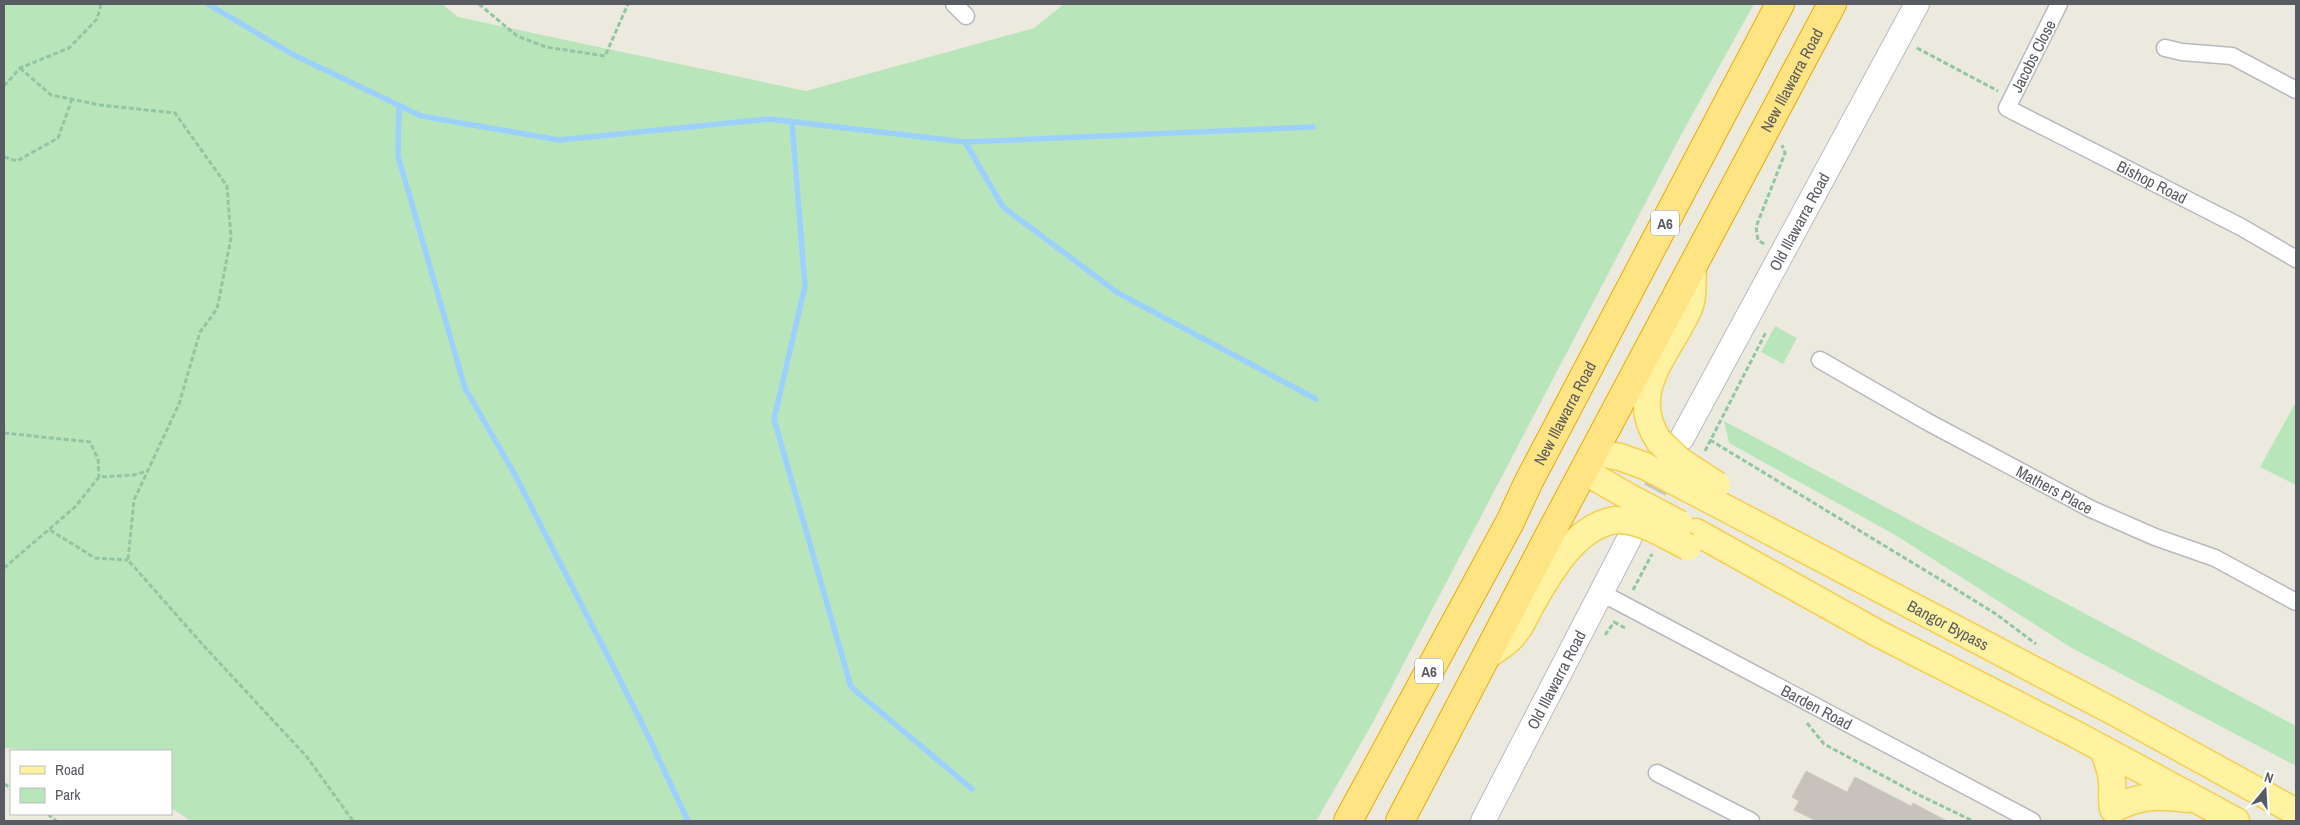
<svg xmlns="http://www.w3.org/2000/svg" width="2300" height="825" font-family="'Archivo Narrow',sans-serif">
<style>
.green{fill:#b9e5bb}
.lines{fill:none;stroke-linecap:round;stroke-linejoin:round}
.stream{stroke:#9cd0ff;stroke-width:5.5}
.building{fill:#c7c3bc;stroke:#d1cbbd}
.secondary-tunnel{stroke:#c7c6c0;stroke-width:24;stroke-dasharray:24 12;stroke-linecap:butt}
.street-casing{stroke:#b7b9bf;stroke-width:19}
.secondary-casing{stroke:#b8bbc2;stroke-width:26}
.primary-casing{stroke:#f7ce4d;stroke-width:29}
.highway-casing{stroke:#ebaa00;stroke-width:30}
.path{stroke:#92c6a3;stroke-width:3;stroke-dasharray:5 2.5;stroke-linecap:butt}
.street{stroke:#fff;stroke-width:16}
.secondary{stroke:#fff;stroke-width:24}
.primary{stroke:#fff3a1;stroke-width:26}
.highway{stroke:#ffe483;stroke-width:28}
.primary-bridge-casing{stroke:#f7ce4d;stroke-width:29;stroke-linecap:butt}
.primary-bridge{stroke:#fff3a1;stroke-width:26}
.labels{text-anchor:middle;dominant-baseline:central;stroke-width:4;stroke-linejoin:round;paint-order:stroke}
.shield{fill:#fff;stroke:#8a8c90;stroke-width:1}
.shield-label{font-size:15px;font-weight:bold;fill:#585b61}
.street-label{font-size:16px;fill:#585b61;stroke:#fff}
</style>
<rect width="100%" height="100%" fill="#eceadf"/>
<path class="green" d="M 4,4 L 442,4 L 458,17 L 806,91 L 1034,28 L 1064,4 L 1754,4 L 1681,135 L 1371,726 L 1316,821 L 191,821 L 171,808 L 171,751 L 47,751 L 4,748 Z
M 1775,326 L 1797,338 L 1783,364 L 1761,352 Z
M 2296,402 L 2296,485 L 2260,467 Z
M 1724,421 L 2296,726 L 2296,766 L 2070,647 L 1897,536 L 1729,443 Z"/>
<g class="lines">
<path class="stream" d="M 208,4 L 292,54 L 421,116 L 559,140 L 769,119 L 965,142 L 1313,127
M 399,105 L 398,156 L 465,388 L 514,473 L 641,721 L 688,821
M 792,122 L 805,286 L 774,419 L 851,687 L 972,789
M 965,142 L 1003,207 L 1118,293 L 1316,399"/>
</g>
<path class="building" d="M 1806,771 L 1847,792 L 1855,777 L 1911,806 L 1913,803 L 1947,821 L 1816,821 L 1794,810 L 1799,801 L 1792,797 Z"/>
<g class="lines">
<path class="secondary-tunnel" d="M 1638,522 L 1671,459"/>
<g class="street-casing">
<g id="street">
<path d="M 954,4 L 966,16"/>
<path id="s1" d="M 2059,4 L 2007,108 L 2241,227 L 2296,259"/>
<path d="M 2165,48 L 2182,52 L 2232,56 L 2296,90"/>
<path id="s2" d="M 1820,360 L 1926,421 L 2091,509 L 2155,537 L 2215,558 L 2296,602"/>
<path id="s3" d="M 1600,596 L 1613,599 L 2032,821"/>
<path d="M 1657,773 L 1751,821"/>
</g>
</g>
<g class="secondary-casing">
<g id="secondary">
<path id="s4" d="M 1682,438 L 1917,4"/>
<path id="s5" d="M 1483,821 L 1629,539"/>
</g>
</g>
<g class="primary-casing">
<g id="primary">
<path d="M 1659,441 C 1625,391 1670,352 1689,308 C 1694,297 1692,278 1693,266"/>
<path d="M 1594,452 L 1620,457 L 1645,466"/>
<path d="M 1584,471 L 1629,497"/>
<path id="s6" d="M 1710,500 L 2118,714 L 2296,812"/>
<path d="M 1696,532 L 1879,634 L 2077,735 L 2236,821"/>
<path d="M 1487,656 C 1496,649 1508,643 1514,634 C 1521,627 1525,616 1530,607 C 1548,575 1576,524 1617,520"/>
<path d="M 2103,749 C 2107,760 2111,769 2112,781 C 2113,791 2111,799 2113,809 C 2140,795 2158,795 2188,799"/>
</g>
</g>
<g class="highway-casing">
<g id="highway">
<path id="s7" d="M 1348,821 L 1510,522 L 1529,481 L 1780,4"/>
<path id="s8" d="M 1400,821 L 1550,534 L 1832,4"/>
</g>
</g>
<path class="path" d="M 479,4 L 517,36 L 546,47 L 605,56 L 628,4
M 1917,48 L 1998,91
M 20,68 L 51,95 L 100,105 L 175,113 L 227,186 L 231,238 L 217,309 L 200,332 L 179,404 L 134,500 L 128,560 L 203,645 L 307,757 L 353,821
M 4,86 L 20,68 L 69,48 L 97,19 L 101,4
M 4,157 L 17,161 L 58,138 L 72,99
M 1764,244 L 1758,240 L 1756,227 L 1785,153 L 1782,145
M 4,433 L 90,442 L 98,459 L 99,477
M 1710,440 L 1941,580 L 1996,614 L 2036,644
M 1705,451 L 1766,332
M 50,530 L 95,558 L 128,560
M 4,568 L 75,507 L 99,477 L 134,475 L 147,471
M 1633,590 L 1652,554
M 1614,622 L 1625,628
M 1605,635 L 1615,621
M 1807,723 L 1824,744 L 1917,794 L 1973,821
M 4,784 L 11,788
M 48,814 L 56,821"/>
<use href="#street" class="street"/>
<use href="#secondary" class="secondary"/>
<use href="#primary" class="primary"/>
<use href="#highway" class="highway"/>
<g class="primary-bridge-casing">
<path id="primary-bridge" d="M 1659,441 L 1680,461 L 1717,485
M 1645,466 L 1710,500
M 1629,497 L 1680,524
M 1617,520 C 1643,520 1666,536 1688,547"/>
</g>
<use href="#primary-bridge" class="primary-bridge"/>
</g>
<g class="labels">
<g class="shield">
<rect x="1651" y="210.5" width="28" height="25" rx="4"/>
<rect x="1415" y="658.5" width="28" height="25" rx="4"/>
</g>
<g class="shield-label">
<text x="1665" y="223">A6</text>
<text x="1429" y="671">A6</text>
</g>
<g class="street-label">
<text transform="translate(2033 56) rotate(-63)">Jacobs Close</text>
<text stroke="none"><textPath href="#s8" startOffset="838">New Illawarra Road</textPath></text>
<text stroke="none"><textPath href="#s1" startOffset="279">Bishop Road</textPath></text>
<text stroke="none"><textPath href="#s4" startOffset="246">Old Illawarra Road</textPath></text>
<text stroke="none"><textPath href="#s7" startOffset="462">New Illawarra Road</textPath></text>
<text stroke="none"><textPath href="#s2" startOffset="268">Mathers Place</textPath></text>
<text stroke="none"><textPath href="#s6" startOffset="269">Bangor Bypass</textPath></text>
<text stroke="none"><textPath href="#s5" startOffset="159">Old Illawarra Road</textPath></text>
<text stroke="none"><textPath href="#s3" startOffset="244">Barden Road</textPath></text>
</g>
</g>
<rect width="2300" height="825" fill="none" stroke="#585b61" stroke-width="10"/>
<rect x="10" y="750" width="162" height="65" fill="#ffffff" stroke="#bcbdc0"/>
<rect x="20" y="766" width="25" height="8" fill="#fff3a1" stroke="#bcbdc0"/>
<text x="55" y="775" font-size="15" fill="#585b61">Road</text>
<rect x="20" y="788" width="25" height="15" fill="#b9e5bb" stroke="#bcbdc0"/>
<text x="55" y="800" font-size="15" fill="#585b61">Park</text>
<g transform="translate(2265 790) rotate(18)" stroke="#ffffff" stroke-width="4" paint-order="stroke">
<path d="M0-4L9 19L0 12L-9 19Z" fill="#585b61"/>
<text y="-8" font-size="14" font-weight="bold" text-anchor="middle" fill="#585b61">N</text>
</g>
</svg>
